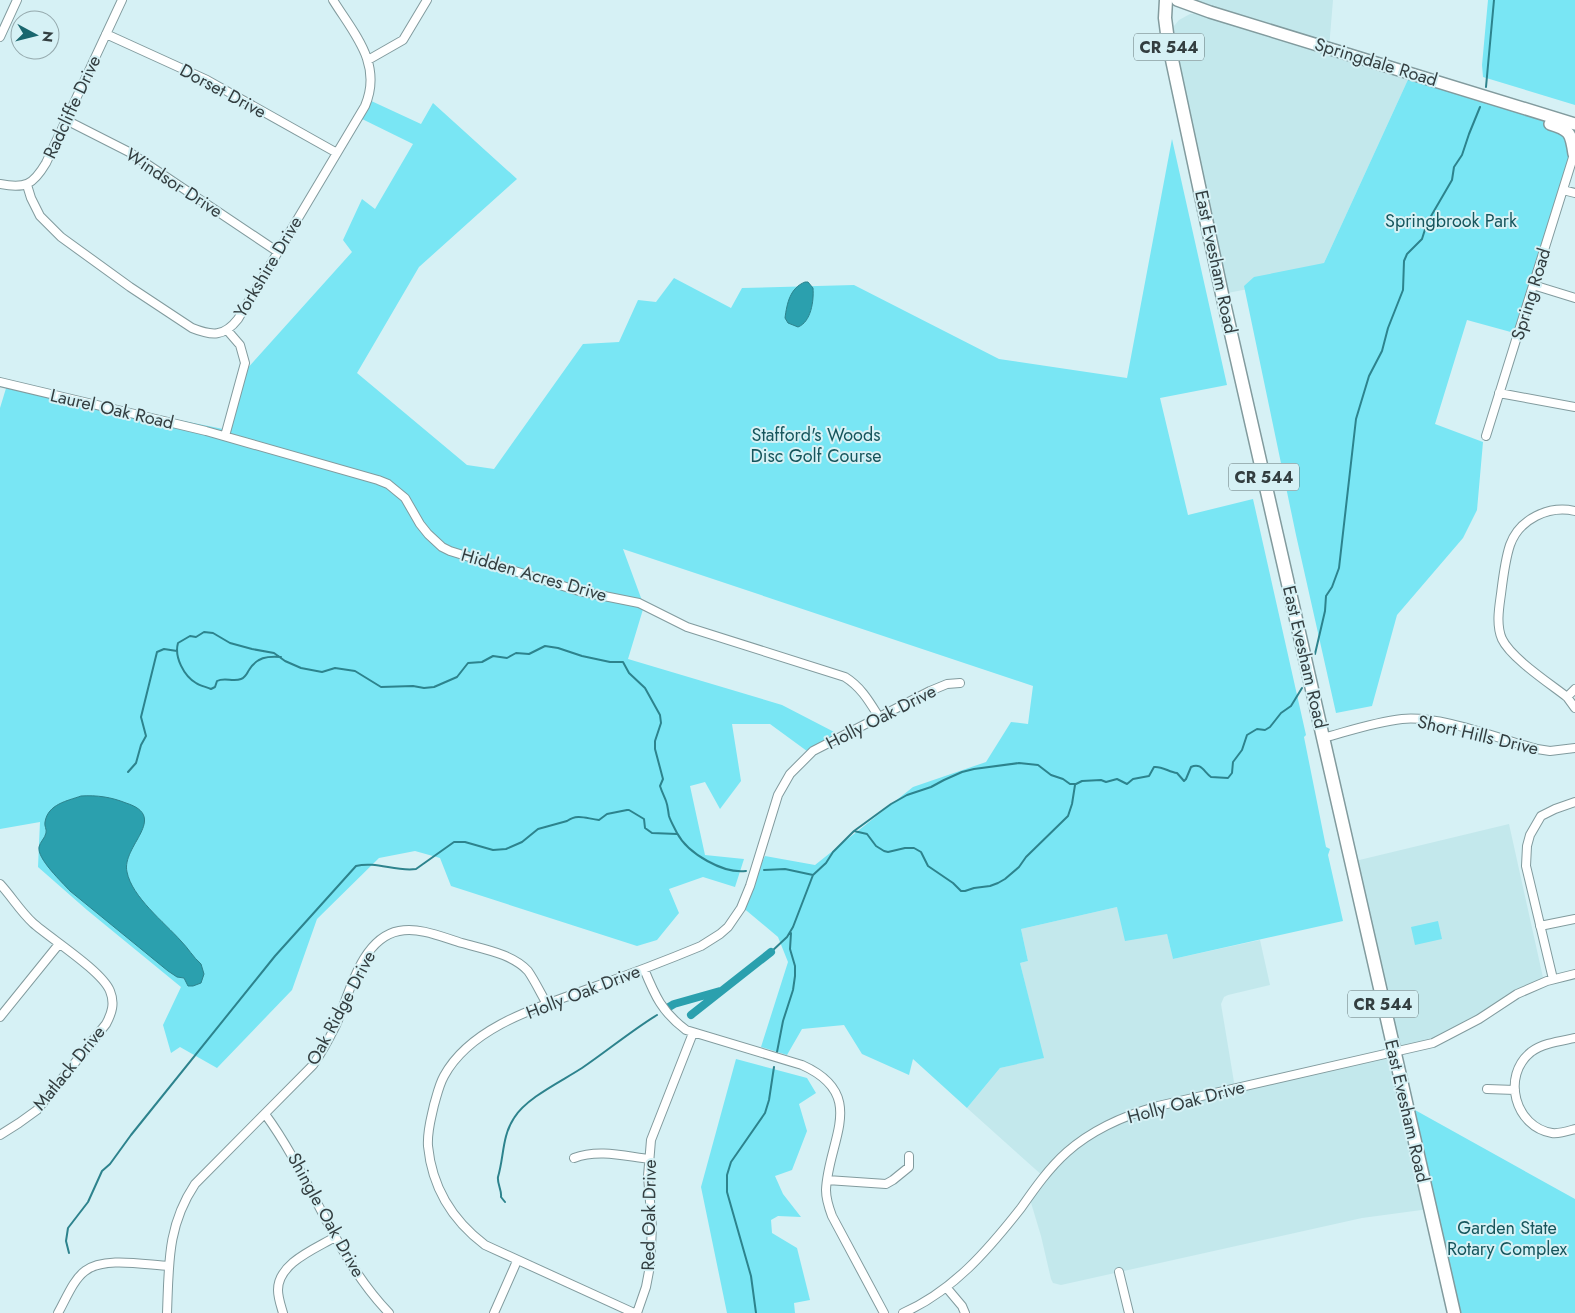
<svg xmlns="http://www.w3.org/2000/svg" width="1575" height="1313" font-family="Jost,sans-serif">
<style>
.built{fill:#c3e8ec}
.green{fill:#79e6f4}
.water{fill:#2ba0ae;stroke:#2d838d}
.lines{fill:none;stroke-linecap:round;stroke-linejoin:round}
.stream{stroke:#2d838d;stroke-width:2}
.canal{stroke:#2ba0ae;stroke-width:8}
.minor-casing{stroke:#829b9e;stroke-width:10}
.secondary-casing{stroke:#829b9e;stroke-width:14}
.primary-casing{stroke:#829b9e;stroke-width:15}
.minor{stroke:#fff;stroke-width:8}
.secondary{stroke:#fff;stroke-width:11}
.primary{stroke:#fff;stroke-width:12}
.labels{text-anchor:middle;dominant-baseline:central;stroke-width:4;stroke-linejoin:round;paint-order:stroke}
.shield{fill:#d6f1f5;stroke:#647476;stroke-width:1}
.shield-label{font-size:16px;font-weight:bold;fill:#333e40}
.street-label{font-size:18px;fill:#333e40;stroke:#d6f1f5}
.park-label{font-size:18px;fill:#16555c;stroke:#d6f1f5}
</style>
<rect width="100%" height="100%" fill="#d6f1f5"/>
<path class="built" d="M 1177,0 L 1333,0 L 1329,48 L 1411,73 L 1324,263 L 1326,274 L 1222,294 L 1170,49 L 1174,26 L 1179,20 L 1190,14 L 1207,12 Z
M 1509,824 L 1544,982 L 1448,1036 L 1394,1053 L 1429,1209 L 1362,1218 L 1061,1285 L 1053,1283 L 1051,1279 L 1041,1236 L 1029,1196 L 1044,1177 L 967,1108 L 1000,1068 L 1043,1058 L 1020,963 L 1028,961 L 1021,929 L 1117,907 L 1167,934 L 1173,959 L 1260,940 L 1270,985 L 1228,995 L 1224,997 L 1221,1004 L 1235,1088 L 1393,1052 L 1351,862 Z"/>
<path class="green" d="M 1488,0 L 1575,0 L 1575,105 L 1483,77 L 1482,65 Z
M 1411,73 L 1575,124 L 1575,151 L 1518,334 L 1467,320 L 1435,424 L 1483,442 L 1477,510 L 1463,538 L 1397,615 L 1372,706 L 1336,713 L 1296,535 L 1244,286 L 1254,277 L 1324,263 Z
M 367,99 L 421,124 L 433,103 L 517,179 L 419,267 L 357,373 L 467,465 L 494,469 L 583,344 L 619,342 L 638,300 L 656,302 L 674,278 L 731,308 L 742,288 L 854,285 L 999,359 L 1127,378 L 1172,139 L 1227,385 L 1160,398 L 1188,515 L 1253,499 L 1306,735 L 1304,737 L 1326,847 L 1330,849 L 1328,855 L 1343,921 L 1173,959 L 1167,934 L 1125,941 L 1117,907 L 1021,929 L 1028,961 L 1020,963 L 1044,1058 L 1000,1068 L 967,1108 L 913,1059 L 909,1075 L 862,1054 L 844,1025 L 802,1029 L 787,1055 L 761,1047 L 788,962 L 778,937 L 741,906 L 765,856 L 815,865 L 913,787 L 986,762 L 1011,722 L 1028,724 L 1033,686 L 623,549 L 644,606 L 628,659 L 782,705 L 840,735 L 811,754 L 770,724 L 732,724 L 741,781 L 720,809 L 705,782 L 690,786 L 705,855 L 744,859 L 735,887 L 703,877 L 669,889 L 679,913 L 657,940 L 637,946 L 451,886 L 440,858 L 415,851 L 379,858 L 317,919 L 292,990 L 217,1068 L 180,1047 L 171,1053 L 163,1025 L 181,987 L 87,910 L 38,867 L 40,822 L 0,829 L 0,408 L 7,385 L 228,430 L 246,370 L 352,252 L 343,240 L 362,199 L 375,209 L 413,144 L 358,117 Z
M 1438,921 L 1442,939 L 1415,945 L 1411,927 Z
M 736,1059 L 807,1078 L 816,1093 L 799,1104 L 807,1131 L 792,1170 L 775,1176 L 783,1194 L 801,1217 L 778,1216 L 771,1220 L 772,1233 L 797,1248 L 810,1300 L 794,1303 L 795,1313 L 727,1313 L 701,1187 Z
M 1406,1105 L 1575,1199 L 1575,1313 L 1454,1313 Z"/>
<path class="water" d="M 805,282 L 808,282 L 813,288 C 814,301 811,322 798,327 L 788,323 L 785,318 C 787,303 790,288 805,282 Z
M 81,796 C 97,795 111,797 126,803 C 170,817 121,846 127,872 C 132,897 164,922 181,941 C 188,948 193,957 201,964 L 204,974 L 201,983 L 193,986 L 188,986 L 184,978 L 177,977 L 168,971 L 70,891 C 62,882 37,859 39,847 C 40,842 45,838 46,833 C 47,829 44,826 45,822 C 48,804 67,801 81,796 Z"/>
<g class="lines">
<path class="stream" d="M 1486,87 L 1494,0
M 1315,654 L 1325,611 L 1326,596 L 1332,587 L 1339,568 L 1356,419 L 1369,376 L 1382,351 L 1388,328 L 1403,290 L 1404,261 L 1407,254 L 1422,239 L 1427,223 L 1452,180 L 1454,167 L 1462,155 L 1469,134 L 1480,107
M 281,657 C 267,656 257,657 249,670 C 247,673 246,677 241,679 C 233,682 224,677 217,681 L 215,687 L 211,689 C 207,687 200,686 196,683 C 184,676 174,657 178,643 L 190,636 L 196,637 L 204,632 L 213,633 L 230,643 L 252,649 L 274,653 L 285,661 L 301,668 L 322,672 L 335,668 L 355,671 L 381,687 L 413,686 L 424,688 L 434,687 L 457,677 L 468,663 L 482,662 L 493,656 L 507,658 L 516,653 L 529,654 L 545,646 L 558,648 L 582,656 L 610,662 L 623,662 L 629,673 L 645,688 L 660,715 L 661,723 L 655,741 L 655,749 L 663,779 L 660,786 C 662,792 664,796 666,801 C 668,806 668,811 669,816 C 670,820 675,829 677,833 C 688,854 724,874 746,871
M 128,772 L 136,763 L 141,745 L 146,736 L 141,717 L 157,652 L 164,649 L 177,651
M 854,831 L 867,834 L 876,846 L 884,851 L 888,852 L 905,848 L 914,848 L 921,852 L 928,866 L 953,883 L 961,891 L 965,891 L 974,888 L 990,886 L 998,883 L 1005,879 L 1019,867 L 1026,857 L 1068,816 L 1072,804 L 1075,785
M 764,870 L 785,869 L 813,875
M 771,952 L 787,937 L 793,927 L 813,875 L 826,863 L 833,852 L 854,831 L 891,804 L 907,795 L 931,787 L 944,780 L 962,772 L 974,769 L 1019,763 L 1038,765 L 1051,775 L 1063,779 L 1070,784 L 1076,784 L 1082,781 L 1101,780 L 1106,782 L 1117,779 L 1127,784 L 1133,779 L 1149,776 L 1154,767 C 1162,766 1169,772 1177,773 L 1184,781 L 1186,779 L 1191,767 C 1201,762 1204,772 1211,777 L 1228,778 L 1232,773 L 1233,762 L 1242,750 L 1247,735 L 1257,729 L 1265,730 L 1270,727 L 1281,713 L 1291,706 L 1302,688
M 777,1052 L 783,1021 L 793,990 L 795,976 L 795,966 L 790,949 L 791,933
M 505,1202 L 501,1197 C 502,1190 497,1184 498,1177 C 504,1157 502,1136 514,1118 C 526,1098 562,1081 582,1068 C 607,1051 631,1031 657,1015
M 69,1253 L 66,1241 L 68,1228 L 88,1202 L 102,1171 L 110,1164 L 131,1135 L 275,956 L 356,866 C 376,861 396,872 416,869 L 454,842 L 465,842 L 493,850 L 506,849 L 522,842 L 538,829 L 567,821 C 578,813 587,819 599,820 L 607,814 L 627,810 L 629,810 L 644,819 L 645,828 L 652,833 L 677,834
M 756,1313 L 751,1276 L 727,1192 L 727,1175 L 731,1162 L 765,1113 L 769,1100 L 774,1067"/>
<path class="canal" d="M 669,1007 L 674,1004 L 720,991
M 691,1015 L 771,952"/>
<g class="minor-casing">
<path id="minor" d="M 106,34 L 207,80 L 337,153
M 0,37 L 17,0
M 368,60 L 403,40 L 427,0
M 66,120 L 129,152 L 278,252
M 0,184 C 25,189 33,185 46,163 L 122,0
M 27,185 L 31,198 L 40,216 L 61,237 L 130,287 L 192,328 C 212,336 224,337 238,319 L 365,106 C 383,64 354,34 333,0
M 1563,190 L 1575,193
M 1533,285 L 1575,298
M 0,382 L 206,431 L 378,480 L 388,484 L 405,498 L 420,524 L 428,534 L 442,547 L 450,551 L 579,591 L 639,603 L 687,627 L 845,677 C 861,687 869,701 879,717
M 1499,393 L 1575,407
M 225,436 L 245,363 L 240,345 L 227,330
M 1486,436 L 1575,151
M 1575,511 C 1549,505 1519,519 1510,545 C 1505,560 1503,578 1501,594 C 1499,608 1496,625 1502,639 C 1511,658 1549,683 1567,697 L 1575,689
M 1567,697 L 1575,708
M 1323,738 C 1349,731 1375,722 1402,719 C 1440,715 1499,739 1537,749 L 1550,751 L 1575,748
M 0,884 C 12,897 20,911 33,923 C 51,939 102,971 110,991 C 115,1003 112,1013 106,1024 L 37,1110 L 19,1123 L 0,1135
M 1540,926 L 1575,919
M 644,969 C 655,996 662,1012 686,1030 L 802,1065 C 869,1095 828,1140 826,1190 C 826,1199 829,1208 832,1216 L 884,1313
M 1553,979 L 1526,866 L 1527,846 L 1530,835 L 1541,816 L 1555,809 L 1575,802
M 0,1017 L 59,944
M 1575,1038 C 1561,1041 1543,1043 1531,1052 C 1501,1076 1515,1127 1552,1133 C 1559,1134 1568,1131 1575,1129
M 1487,1089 L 1515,1090
M 265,1114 C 312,1178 334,1256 389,1313
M 574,1158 C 598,1149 624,1156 649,1159
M 827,1180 L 886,1184 L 893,1180 L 909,1167 L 909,1156
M 1119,1272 L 1129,1313
M 946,1287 L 962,1306 L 965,1313
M 58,1313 C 66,1299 73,1280 85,1271 C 104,1256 146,1265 169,1266
M 167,1313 C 169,1264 167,1226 195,1184 L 313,1065 C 322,1052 329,1039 336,1025 C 349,995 361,938 399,931 C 420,927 442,937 462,943 C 483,949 513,954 528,971 C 535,981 541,994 547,1004
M 283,1313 C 281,1306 278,1298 278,1290 C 278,1263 315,1249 335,1237
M 494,1313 L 517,1261
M 634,1313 L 485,1245 C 452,1220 432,1187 428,1146 C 427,1131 431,1119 434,1105 C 437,1095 439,1085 444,1076 C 471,1026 541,1006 591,988 C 628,975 665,961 701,946 L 720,934 L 728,927 L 741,908 L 750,886 L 778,795 L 790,774 L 813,751 L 930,691 L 947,684 L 960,683
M 637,1313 L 646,1287 L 650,1266 L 652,1227 L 648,1176 L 651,1140 L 693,1033
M 903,1313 C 953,1291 988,1250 1021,1208 C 1035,1188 1049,1168 1067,1152 C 1093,1129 1126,1115 1158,1106 L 1433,1043 L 1479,1019 L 1517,994 L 1547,981 L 1575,974"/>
</g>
<g class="secondary-casing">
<path id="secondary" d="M 1177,0 L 1210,12 L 1575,124
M 1550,124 C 1570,130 1571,133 1574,154"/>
</g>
<g class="primary-casing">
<path id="primary" d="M 1166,0 L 1165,18 L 1168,41 L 1222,294 L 1454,1313"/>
</g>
<use href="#minor" class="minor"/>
<use href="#secondary" class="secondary"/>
<use href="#primary" class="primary"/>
</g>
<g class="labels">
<g class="shield">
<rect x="1134" y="33.5" width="70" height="27" rx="4"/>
<rect x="1229" y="463.5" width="70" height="27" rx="4"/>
<rect x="1348" y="990.5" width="70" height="27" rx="4"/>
</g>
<g class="shield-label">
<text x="1169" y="47">CR 544</text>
<text x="1264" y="477">CR 544</text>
<text x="1383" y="1004">CR 544</text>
</g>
<g class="street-label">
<text transform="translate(1376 62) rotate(17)">Springdale Road</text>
<text transform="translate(223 91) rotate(28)">Dorset Drive</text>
<text transform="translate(72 107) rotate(-65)">Radcliffe Drive</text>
<text transform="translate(174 183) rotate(33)">Windsor Drive</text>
<text transform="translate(1216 262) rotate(78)">East Evesham Road</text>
<text transform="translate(268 267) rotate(-59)">Yorkshire Drive</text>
<text transform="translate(1531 294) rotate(-73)">Spring Road</text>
<text transform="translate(112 409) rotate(13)">Laurel Oak Road</text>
<text transform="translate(534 575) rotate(16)">Hidden Acres Drive</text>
<text transform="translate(1305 657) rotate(77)">East Evesham Road</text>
<text transform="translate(881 717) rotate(-27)">Holly Oak Drive</text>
<text transform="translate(1478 735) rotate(13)">Short Hills Drive</text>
<text transform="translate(583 992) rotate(-21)">Holly Oak Drive</text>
<text transform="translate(341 1008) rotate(-62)">Oak Ridge Drive</text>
<text transform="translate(69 1068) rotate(-51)">Matlack Drive</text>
<text transform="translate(1186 1102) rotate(-15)">Holly Oak Drive</text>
<text transform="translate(1407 1111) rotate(77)">East Evesham Road</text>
<text transform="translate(326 1215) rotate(61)">Shingle Oak Drive</text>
<text transform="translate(649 1215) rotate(-89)">Red Oak Drive</text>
</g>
<g class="park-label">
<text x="1451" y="221">Springbrook Park</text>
<text x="816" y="435">Stafford's Woods<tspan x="816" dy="21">Disc Golf Course</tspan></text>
<text x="1507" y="1228">Garden State<tspan x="1507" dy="21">Rotary Complex</tspan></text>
</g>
</g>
<g transform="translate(35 35) rotate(97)"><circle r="24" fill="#d6f1f5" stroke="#95a9ad"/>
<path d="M0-4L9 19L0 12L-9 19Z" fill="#19666e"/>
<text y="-8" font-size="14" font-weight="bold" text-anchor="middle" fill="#333e40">N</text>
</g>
</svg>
